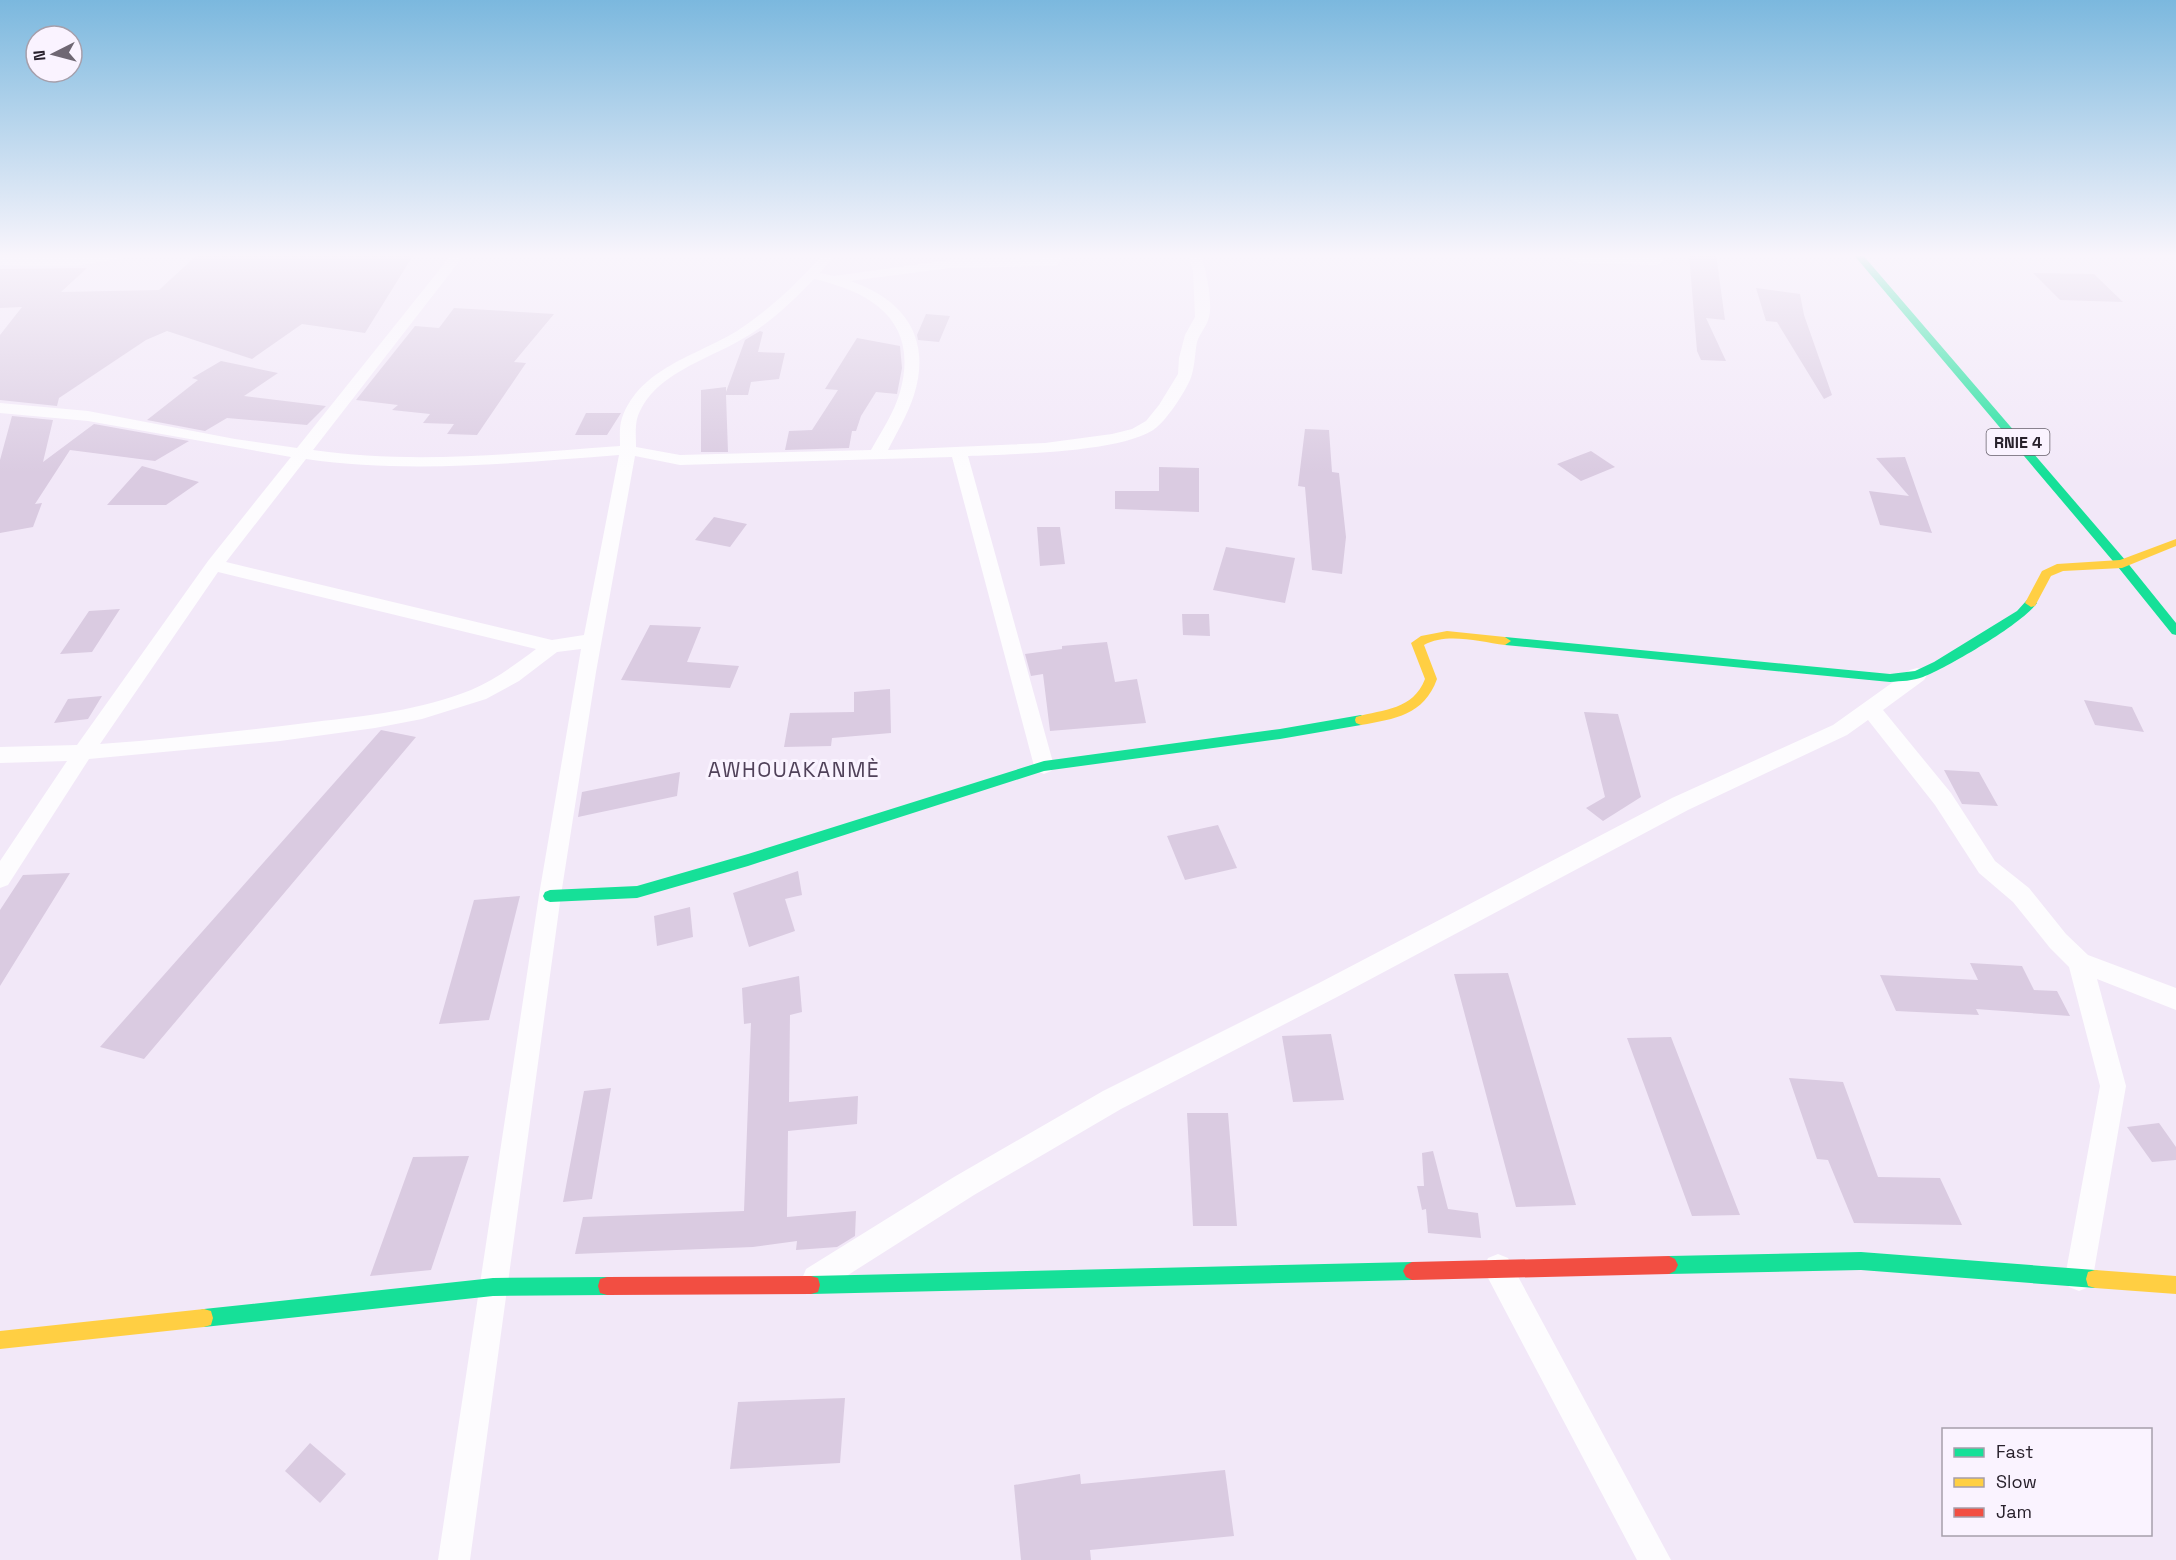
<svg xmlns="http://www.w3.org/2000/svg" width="2176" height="1560" font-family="'Space Grotesk',sans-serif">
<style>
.building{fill:#dacbe1}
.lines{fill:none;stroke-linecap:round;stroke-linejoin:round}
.street{fill:#fdfcfe;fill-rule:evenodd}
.fast{fill:#16e098;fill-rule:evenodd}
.slow{fill:#ffcf43;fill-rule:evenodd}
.jam{fill:#f24e42;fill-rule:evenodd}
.labels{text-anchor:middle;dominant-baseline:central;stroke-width:6;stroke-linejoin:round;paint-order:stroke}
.shield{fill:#faf3ff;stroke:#67606b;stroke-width:1.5}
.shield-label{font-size:16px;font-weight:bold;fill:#28212c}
.quarter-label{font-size:21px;letter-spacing:1.5px;fill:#51425a;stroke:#faf3ff}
</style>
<rect width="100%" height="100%" fill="#f2e8f8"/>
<path class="building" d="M 198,254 L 414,254 L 365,333 L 302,324 L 252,359 L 167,331 L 146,340 L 59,398 L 57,406 L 0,400 L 0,335 L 22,307 L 0,308 L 0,269 L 87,268 L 61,292 L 159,290 Z
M 1689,254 L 1716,254 L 1725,320 L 1706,318 L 1726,361 L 1701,360 L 1697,351 Z
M 2033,273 L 2094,274 L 2123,302 L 2060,300 Z
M 1756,288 L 1800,294 L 1804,315 L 1832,395 L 1824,399 L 1777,322 L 1766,321 Z
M 454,308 L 554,314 L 514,362 L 526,363 L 477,435 L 447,434 L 454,424 L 423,423 L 430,414 L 392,410 L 398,405 L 356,400 L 415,326 L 439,328 Z
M 926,314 L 950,316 L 939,342 L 918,340 L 917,335 Z
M 760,331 L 763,332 L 758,352 L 785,353 L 779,379 L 751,382 L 748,395 L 726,395 L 728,452 L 701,452 L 701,390 L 726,387 L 726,392 L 745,340 Z
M 857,338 L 900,346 L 902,368 L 897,394 L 876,392 L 861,416 L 856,431 L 852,431 L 849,448 L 785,450 L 789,431 L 812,430 L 838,390 L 825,389 Z
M 221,361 L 278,373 L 244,396 L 326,406 L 307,425 L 227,418 L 205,431 L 147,420 L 198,380 L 192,378 Z
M 586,413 L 621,413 L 607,435 L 575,435 Z
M 12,416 L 53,420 L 43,462 L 94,424 L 189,441 L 155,461 L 70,450 L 35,504 L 42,503 L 33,527 L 0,533 L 0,460 Z
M 1305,429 L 1329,430 L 1332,472 L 1339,473 L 1346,537 L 1342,574 L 1312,570 L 1305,487 L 1298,486 Z
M 1591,451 L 1615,467 L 1581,481 L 1557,464 Z
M 1905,457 L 1924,511 L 1932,533 L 1880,525 L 1869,491 L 1909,496 L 1876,458 Z
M 142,466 L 199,482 L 166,505 L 107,505 Z
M 1159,467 L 1199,468 L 1199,512 L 1115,509 L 1115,491 L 1159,491 Z
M 714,517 L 747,524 L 730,547 L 695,540 Z
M 1037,527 L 1060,527 L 1065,564 L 1040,566 Z
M 1226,547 L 1295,558 L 1285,603 L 1213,590 Z
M 120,609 L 92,652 L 60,654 L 89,611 Z
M 1182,614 L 1209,614 L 1210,636 L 1183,635 Z
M 650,625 L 701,627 L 687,662 L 739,666 L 730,688 L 621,680 Z
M 1107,642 L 1115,682 L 1137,679 L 1146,723 L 1050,731 L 1043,674 L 1031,676 L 1025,654 L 1062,649 L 1062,646 Z
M 890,689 L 891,733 L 832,738 L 831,746 L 784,747 L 790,713 L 854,712 L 854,692 Z
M 102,696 L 88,719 L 54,723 L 68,699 Z
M 2084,700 L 2132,707 L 2144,732 L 2095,725 Z
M 1584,712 L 1618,714 L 1641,797 L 1603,821 L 1586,808 L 1605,797 Z
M 381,730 L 416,737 L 144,1059 L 100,1047 Z
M 1944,770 L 1979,772 L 1998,806 L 1962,804 Z
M 680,772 L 677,796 L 578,817 L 582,792 Z
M 1218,825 L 1237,868 L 1185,880 L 1167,836 Z
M 798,871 L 802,895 L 785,899 L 795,931 L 749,947 L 733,893 Z
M 70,873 L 0,986 L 0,910 L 23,875 Z
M 520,896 L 489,1020 L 439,1024 L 474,900 Z
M 690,907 L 693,937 L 657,946 L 654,916 Z
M 1970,963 L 2022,966 L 2034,990 L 2057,991 L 2070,1016 L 1976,1009 L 1979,1015 L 1896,1011 L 1880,975 L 1978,980 Z
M 1508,973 L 1576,1205 L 1516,1207 L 1454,974 Z
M 799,976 L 802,1012 L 790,1015 L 789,1102 L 858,1096 L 857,1124 L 788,1131 L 787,1217 L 856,1211 L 855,1236 L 837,1247 L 796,1250 L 797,1241 L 753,1247 L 575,1254 L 583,1217 L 744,1211 L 751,1023 L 744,1024 L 742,988 Z
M 1331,1034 L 1344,1100 L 1293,1102 L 1282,1036 Z
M 1671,1037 L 1740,1215 L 1692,1216 L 1627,1038 Z
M 1789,1078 L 1843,1082 L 1878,1177 L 1940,1178 L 1962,1225 L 1854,1223 L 1828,1160 L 1817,1159 Z
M 611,1088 L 592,1199 L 563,1202 L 584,1091 Z
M 1187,1113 L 1228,1113 L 1237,1226 L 1193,1226 Z
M 2159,1123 L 2176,1147 L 2176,1160 L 2152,1162 L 2127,1127 Z
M 1433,1151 L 1448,1209 L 1478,1213 L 1481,1238 L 1428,1233 L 1426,1209 L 1422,1210 L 1417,1186 L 1424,1186 L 1422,1153 Z
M 469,1156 L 431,1270 L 370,1276 L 413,1157 Z
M 845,1398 L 840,1463 L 730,1469 L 738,1402 Z
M 310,1443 L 346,1474 L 320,1503 L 285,1471 Z
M 1225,1470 L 1234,1536 L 1090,1550 L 1091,1560 L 1021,1560 L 1014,1485 L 1080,1474 L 1081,1484 Z"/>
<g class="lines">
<path class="street" d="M 98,254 L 130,254 L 124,258 L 75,266 L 0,265 L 0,257 L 75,258 Z
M 452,254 L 465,254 L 313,450 C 415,465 518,453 620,446 C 620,437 619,427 622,418 C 640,368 696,356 737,331 C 769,310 798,283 823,254 L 836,254 L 820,273 L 834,276 L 950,260 L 1049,258 L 1051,254 L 1064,254 L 1058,265 L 1053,266 L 950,268 L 850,281 C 904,299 932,338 914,395 C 908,414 897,432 888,450 L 1045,443 L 1112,434 L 1132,429 L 1146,421 L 1159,405 L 1178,374 L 1179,358 L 1185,335 L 1195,317 L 1193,270 L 1187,254 L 1200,254 C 1206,268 1213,302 1209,317 C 1207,326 1200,333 1197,342 C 1195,352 1195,364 1192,374 C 1189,387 1168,418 1157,427 C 1127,453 1010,454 968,456 L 1054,766 L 1051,771 L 1044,774 L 1037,771 L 1034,766 L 952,457 L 680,465 L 635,456 L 596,672 L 561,895 L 470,1560 L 438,1560 L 539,895 L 581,649 L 557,652 L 519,681 L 486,699 L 422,719 L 375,728 L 280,741 L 89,759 L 8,885 L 0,888 L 0,861 L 67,761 L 0,763 L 0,747 L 77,745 L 208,561 L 291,457 L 88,421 L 0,413 L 0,403 L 88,411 L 235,439 L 297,448 ZM 814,279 C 876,293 919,324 900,392 C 894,413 881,432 871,450 L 680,455 L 636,447 C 636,438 635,428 637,419 C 651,374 708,360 744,338 C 770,323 793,301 814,279 ZM 619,455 L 584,635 L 552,640 L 226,562 L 306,459 C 410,474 514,463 619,455 ZM 218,572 L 536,649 C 516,664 495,680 471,690 C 422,710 366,716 314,722 C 243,731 172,739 100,744 Z
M 1562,254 L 1645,255 L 1662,258 L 1664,261 L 1657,265 L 1578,263 Z
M 1917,668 L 1924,670 L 1927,675 L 1924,680 L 1883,710 L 1951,793 L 1995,861 L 2029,888 L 2066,934 L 2088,955 L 2176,988 L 2176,1010 L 2097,979 L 2126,1086 L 2093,1277 L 2089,1287 L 2079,1291 L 2069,1287 L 2065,1277 L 2100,1086 L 2069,967 L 2050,948 L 2013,902 L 1979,873 L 1935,805 L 1868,720 L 1847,735 L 1688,810 L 1337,997 L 1121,1109 L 974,1195 L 826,1289 L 816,1293 L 806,1289 L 802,1279 L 806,1269 L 954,1177 L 1103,1091 L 1319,983 L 1672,798 L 1833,725 L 1910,670 Z
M 1498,1254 L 1508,1258 L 1671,1560 L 1637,1560 L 1488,1278 L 1484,1268 L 1488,1258 Z"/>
<path class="fast" d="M 1853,254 L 1862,254 L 2126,561 L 2176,623 L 2176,635 L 2172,634 L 2118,567 Z
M 2031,599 L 2037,603 C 2022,624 1948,667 1923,677 C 1913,681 1901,681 1890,682 L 1505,645 L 1499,641 L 1505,637 L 1890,674 L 1915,671 L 1934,662 L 2017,611 L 2027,600 Z
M 1361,715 L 1367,720 L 1361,725 L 1280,739 L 1044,771 L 748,866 L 637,898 L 550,902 L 545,900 L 543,896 L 545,892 L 550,890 L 637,886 L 748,854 L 1044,761 L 1280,729 Z
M 1861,1252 L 2095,1270 L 2102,1272 L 2104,1279 L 2102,1286 L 2095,1288 L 1861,1270 L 1669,1274 L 1663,1271 L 1660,1265 L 1663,1259 L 1669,1256 Z
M 1412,1262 L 1418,1265 L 1421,1271 L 1418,1277 L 1412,1280 L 811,1294 L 804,1292 L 802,1285 L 804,1278 L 811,1276 Z
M 607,1277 L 614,1279 L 616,1286 L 614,1293 L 607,1295 L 493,1296 L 204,1327 L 197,1325 L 195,1318 L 197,1311 L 204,1309 L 493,1278 Z"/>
<path class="slow" d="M 2176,539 L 2176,546 L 2122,568 L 2063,571 L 2051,576 L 2035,606 L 2031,607 L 2025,603 L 2042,571 L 2057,564 L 2120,560 Z
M 1447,631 L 1505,637 L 1511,641 L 1505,645 C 1480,642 1447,632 1424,645 L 1437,679 C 1424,715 1395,719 1361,725 L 1356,723 L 1355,720 L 1356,717 C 1384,709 1413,710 1425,679 L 1411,643 L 1421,636 Z
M 2095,1270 L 2176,1276 L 2176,1294 L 2095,1288 L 2088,1286 L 2086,1279 L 2088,1272 Z
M 204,1309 L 211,1311 L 213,1318 L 211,1325 L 204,1327 L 0,1349 L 0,1331 Z"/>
<path class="jam" d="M 1669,1256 L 1675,1259 L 1678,1265 L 1675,1271 L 1669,1274 L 1412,1280 L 1406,1277 L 1403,1271 L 1406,1265 L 1412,1262 Z
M 811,1276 L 818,1278 L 820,1285 L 818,1292 L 811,1294 L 607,1295 L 600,1293 L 598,1286 L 600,1279 L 607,1277 Z"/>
</g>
<linearGradient id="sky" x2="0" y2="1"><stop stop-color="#7bb8de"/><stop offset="0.54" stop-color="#f9f5fc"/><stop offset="1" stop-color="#f9f5fc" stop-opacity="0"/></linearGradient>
<rect width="2176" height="473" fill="url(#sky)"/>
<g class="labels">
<rect class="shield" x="1986.5" y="429" width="63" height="26" rx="4.5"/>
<g class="shield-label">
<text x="2018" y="442">RNIE 4</text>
</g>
<g class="quarter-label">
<text x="794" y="769">AWHOUAKANMÈ</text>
</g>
</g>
<rect x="1942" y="1428" width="210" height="108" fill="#faf3ff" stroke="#a69fab" stroke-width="1.5"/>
<rect x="1954" y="1448" width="30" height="9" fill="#16e098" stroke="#a69fab" stroke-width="1.5"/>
<text x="1996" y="1458" font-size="18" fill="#28212c">Fast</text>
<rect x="1954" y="1478" width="30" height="9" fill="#ffcf43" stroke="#a69fab" stroke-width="1.5"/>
<text x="1996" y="1488" font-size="18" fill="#28212c">Slow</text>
<rect x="1954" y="1508" width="30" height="9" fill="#f24e42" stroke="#a69fab" stroke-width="1.5"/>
<text x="1996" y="1518" font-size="18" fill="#28212c">Jam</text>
<g transform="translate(54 54) rotate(264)"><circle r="28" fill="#faf3ff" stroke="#a69fab" stroke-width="1.5"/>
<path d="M0-4.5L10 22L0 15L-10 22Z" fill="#6f6773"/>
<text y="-9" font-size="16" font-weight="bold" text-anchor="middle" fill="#28212c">N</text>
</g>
</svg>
